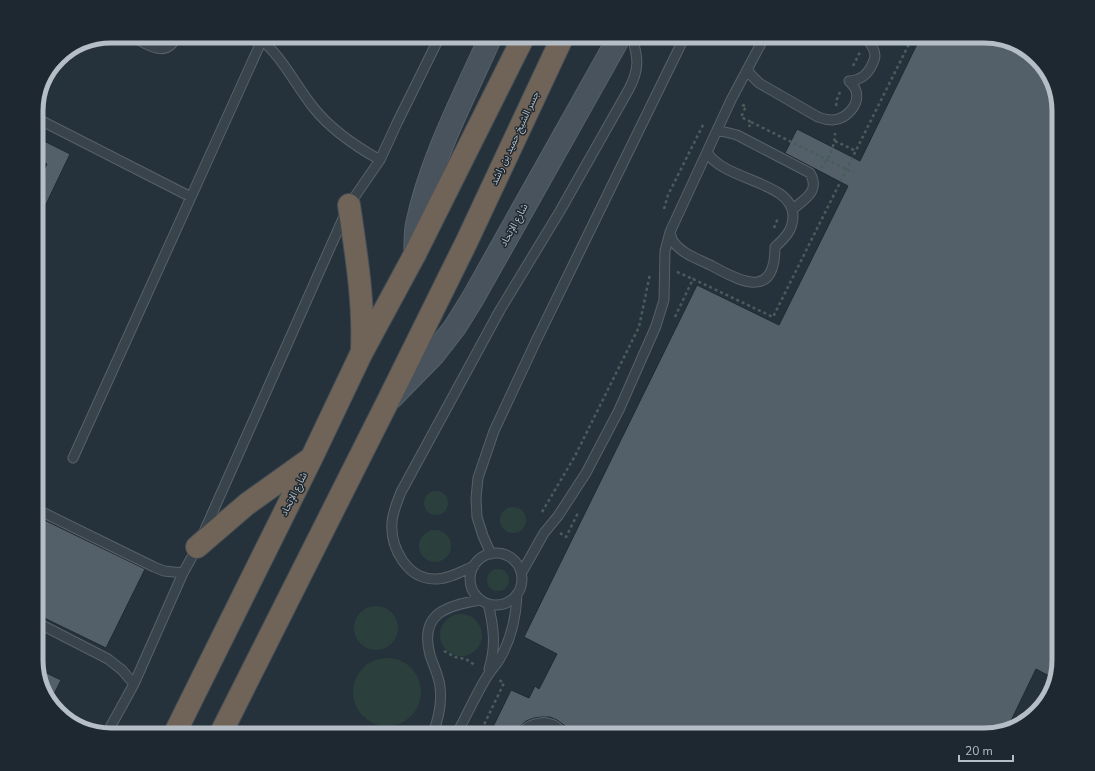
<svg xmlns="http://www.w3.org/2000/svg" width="1095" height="771" font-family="'Nunito Sans','Noto Sans Arabic',sans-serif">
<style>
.green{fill:#2b403d}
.building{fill:#53606a;stroke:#202a32}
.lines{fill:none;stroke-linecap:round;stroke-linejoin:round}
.lane-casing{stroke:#576169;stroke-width:11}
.secondary-casing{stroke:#576169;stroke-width:24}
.highway-casing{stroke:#444e56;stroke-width:24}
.path{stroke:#495c5c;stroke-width:2.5;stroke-dasharray:3 3;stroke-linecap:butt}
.lane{stroke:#39434b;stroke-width:9}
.secondary{stroke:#48535e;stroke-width:22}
.highway{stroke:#706357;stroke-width:22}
.labels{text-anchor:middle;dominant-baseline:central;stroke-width:3;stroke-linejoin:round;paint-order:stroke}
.street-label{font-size:10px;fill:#b5bec6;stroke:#1e2830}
.rim{fill:none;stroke:#b5bec6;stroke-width:5}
</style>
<rect width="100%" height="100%" fill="#26323b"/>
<path class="green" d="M424 503a12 12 0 1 1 24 0a12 12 0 1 1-24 0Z
M500 520a13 13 0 1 1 26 0a13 13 0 1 1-26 0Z
M419 546a16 16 0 1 1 32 0a16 16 0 1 1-32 0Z
M487 580a11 11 0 1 1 22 0a11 11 0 1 1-22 0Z
M354 628a22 22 0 1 1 44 0a22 22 0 1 1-44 0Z
M440 635a21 21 0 1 1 42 0a21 21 0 1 1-42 0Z
M353 692a34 34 0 1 1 68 0a34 34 0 1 1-68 0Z"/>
<path class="building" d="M 921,36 L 984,36 L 1026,49 L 1051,78 L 1059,111 L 1059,660 L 1053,678 L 1036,669 L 1007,729 L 984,735 L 595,735 L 594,732 L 589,729 L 575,730 L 572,735 L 570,735 L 564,725 L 557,720 L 550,717 L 542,717 L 534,718 L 526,721 L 515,731 L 513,735 L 489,735 L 511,690 L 529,698 L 535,686 L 539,689 L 557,654 L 524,637 L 697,285 L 779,325 L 848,186 L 785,153 L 797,129 L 860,161 Z
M 36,137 L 70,154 L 36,225 L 36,186 L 47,164 L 36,158 Z
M 36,516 L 145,569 L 106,648 L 36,614 Z
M 38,669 L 61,680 L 50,702 L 46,697 Z
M 537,729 L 546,729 L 556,735 L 527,735 Z"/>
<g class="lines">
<g class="lane-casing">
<path id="lane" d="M 131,36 C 147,44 166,60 177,36
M 258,37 C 282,56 294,83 313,107 C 331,130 355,146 380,160
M 748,68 L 750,74 L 759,83 L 818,117 C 823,119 828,120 833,120 C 846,119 860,105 856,91 C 855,87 852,84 849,81
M 849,81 C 861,80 867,75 872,65 C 873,62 875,59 875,56 C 875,48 869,41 864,36
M 36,118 L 191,197
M 717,130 L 737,135 L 810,173 C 820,191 806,198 793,209
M 670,232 C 671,235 671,238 673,241 C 681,254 701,260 714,267 C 745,284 775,297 775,247 C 785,238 793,230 793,216 C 793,181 723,181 707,152
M 73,458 L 262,40
M 36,509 L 154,567 L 164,571 L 183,573
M 203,534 L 349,205 L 380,160 L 397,123 L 440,36
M470 579a26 26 0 1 1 52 0a26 26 0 1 1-52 0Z
M 491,554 L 483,536 L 477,517 L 476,498 L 478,478 L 494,431 L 536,341 L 685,36
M 474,566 C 462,571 449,579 436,579 C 407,580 390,547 392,522 C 393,511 397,502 401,492 L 500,310 L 560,211 L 629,89 C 640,68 638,58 632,36
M 522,572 L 544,533 L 558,516 L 586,473 L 619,410 L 656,326 L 664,300 L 665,251 L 670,232 L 731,100 L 765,36
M 488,604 C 494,627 496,647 489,669
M 36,622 L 108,659 L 122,670 L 134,684
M 107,733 L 134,684 L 183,573 L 198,546
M 432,735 C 439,719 442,704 440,687 C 439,676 433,665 430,655 C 419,613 446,606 480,600
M 456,735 C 467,715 476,694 488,675 C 491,670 496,665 499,660 C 511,640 516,618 517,595
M 519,735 C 531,720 552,717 564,735
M 578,735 L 589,735"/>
</g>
<g class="secondary-casing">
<path id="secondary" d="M 415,254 C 416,244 415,234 417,224 C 431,158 464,97 491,36
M 390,399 L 434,354 L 455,327 L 473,298 L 620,36"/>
</g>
<g class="highway-casing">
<path id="highway" d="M 349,205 C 356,253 364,300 362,349
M 197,547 L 247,504 L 310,459
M 174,735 L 312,457 L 361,354 L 415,254 L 524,36
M 220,735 L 388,401 L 467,241 L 563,36"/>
</g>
<path class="path" d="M 853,66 L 860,52
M 742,105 L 746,106 L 741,117 L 751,122 L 749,127
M 836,106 L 837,99 L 840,92
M 751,122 L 854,173
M 835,141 L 856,151
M 821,168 C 829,158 835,146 835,133
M 664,209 L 668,195 L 704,123
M 774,228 L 778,218
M 677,272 L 693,279
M 675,317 L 693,279 L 773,317 L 913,36
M 542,512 L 575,456 L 639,327 L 650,274
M 560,533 L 566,537 L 578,513
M 444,651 L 455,657 L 466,659 L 476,666
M 479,735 L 504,683 L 499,680"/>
<use href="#lane" class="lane"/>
<use href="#secondary" class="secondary"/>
<use href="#highway" class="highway"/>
</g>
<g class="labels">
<g class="street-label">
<text transform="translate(515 138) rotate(-65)">جسر الشيخ حميد بن راشد</text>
<text transform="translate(514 225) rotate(-61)">شارع الإتحاد</text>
<text transform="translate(294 494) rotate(-63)">شارع الإتحاد</text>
</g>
</g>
<path d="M0 0H1095V771H0ZM111 43H984A68 68 0 0 1 1052 111V660A68 68 0 0 1 984 728H111A68 68 0 0 1 43 660V111A68 68 0 0 1 111 43Z" fill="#1e2830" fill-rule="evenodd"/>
<path class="rim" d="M111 43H984A68 68 0 0 1 1052 111V660A68 68 0 0 1 984 728H111A68 68 0 0 1 43 660V111A68 68 0 0 1 111 43Z"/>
<path d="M959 755v6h54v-6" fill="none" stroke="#b5bec6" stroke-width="2"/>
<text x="965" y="755" font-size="12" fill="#b5bec6" stroke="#1e2830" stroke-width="3" paint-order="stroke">20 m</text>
</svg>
